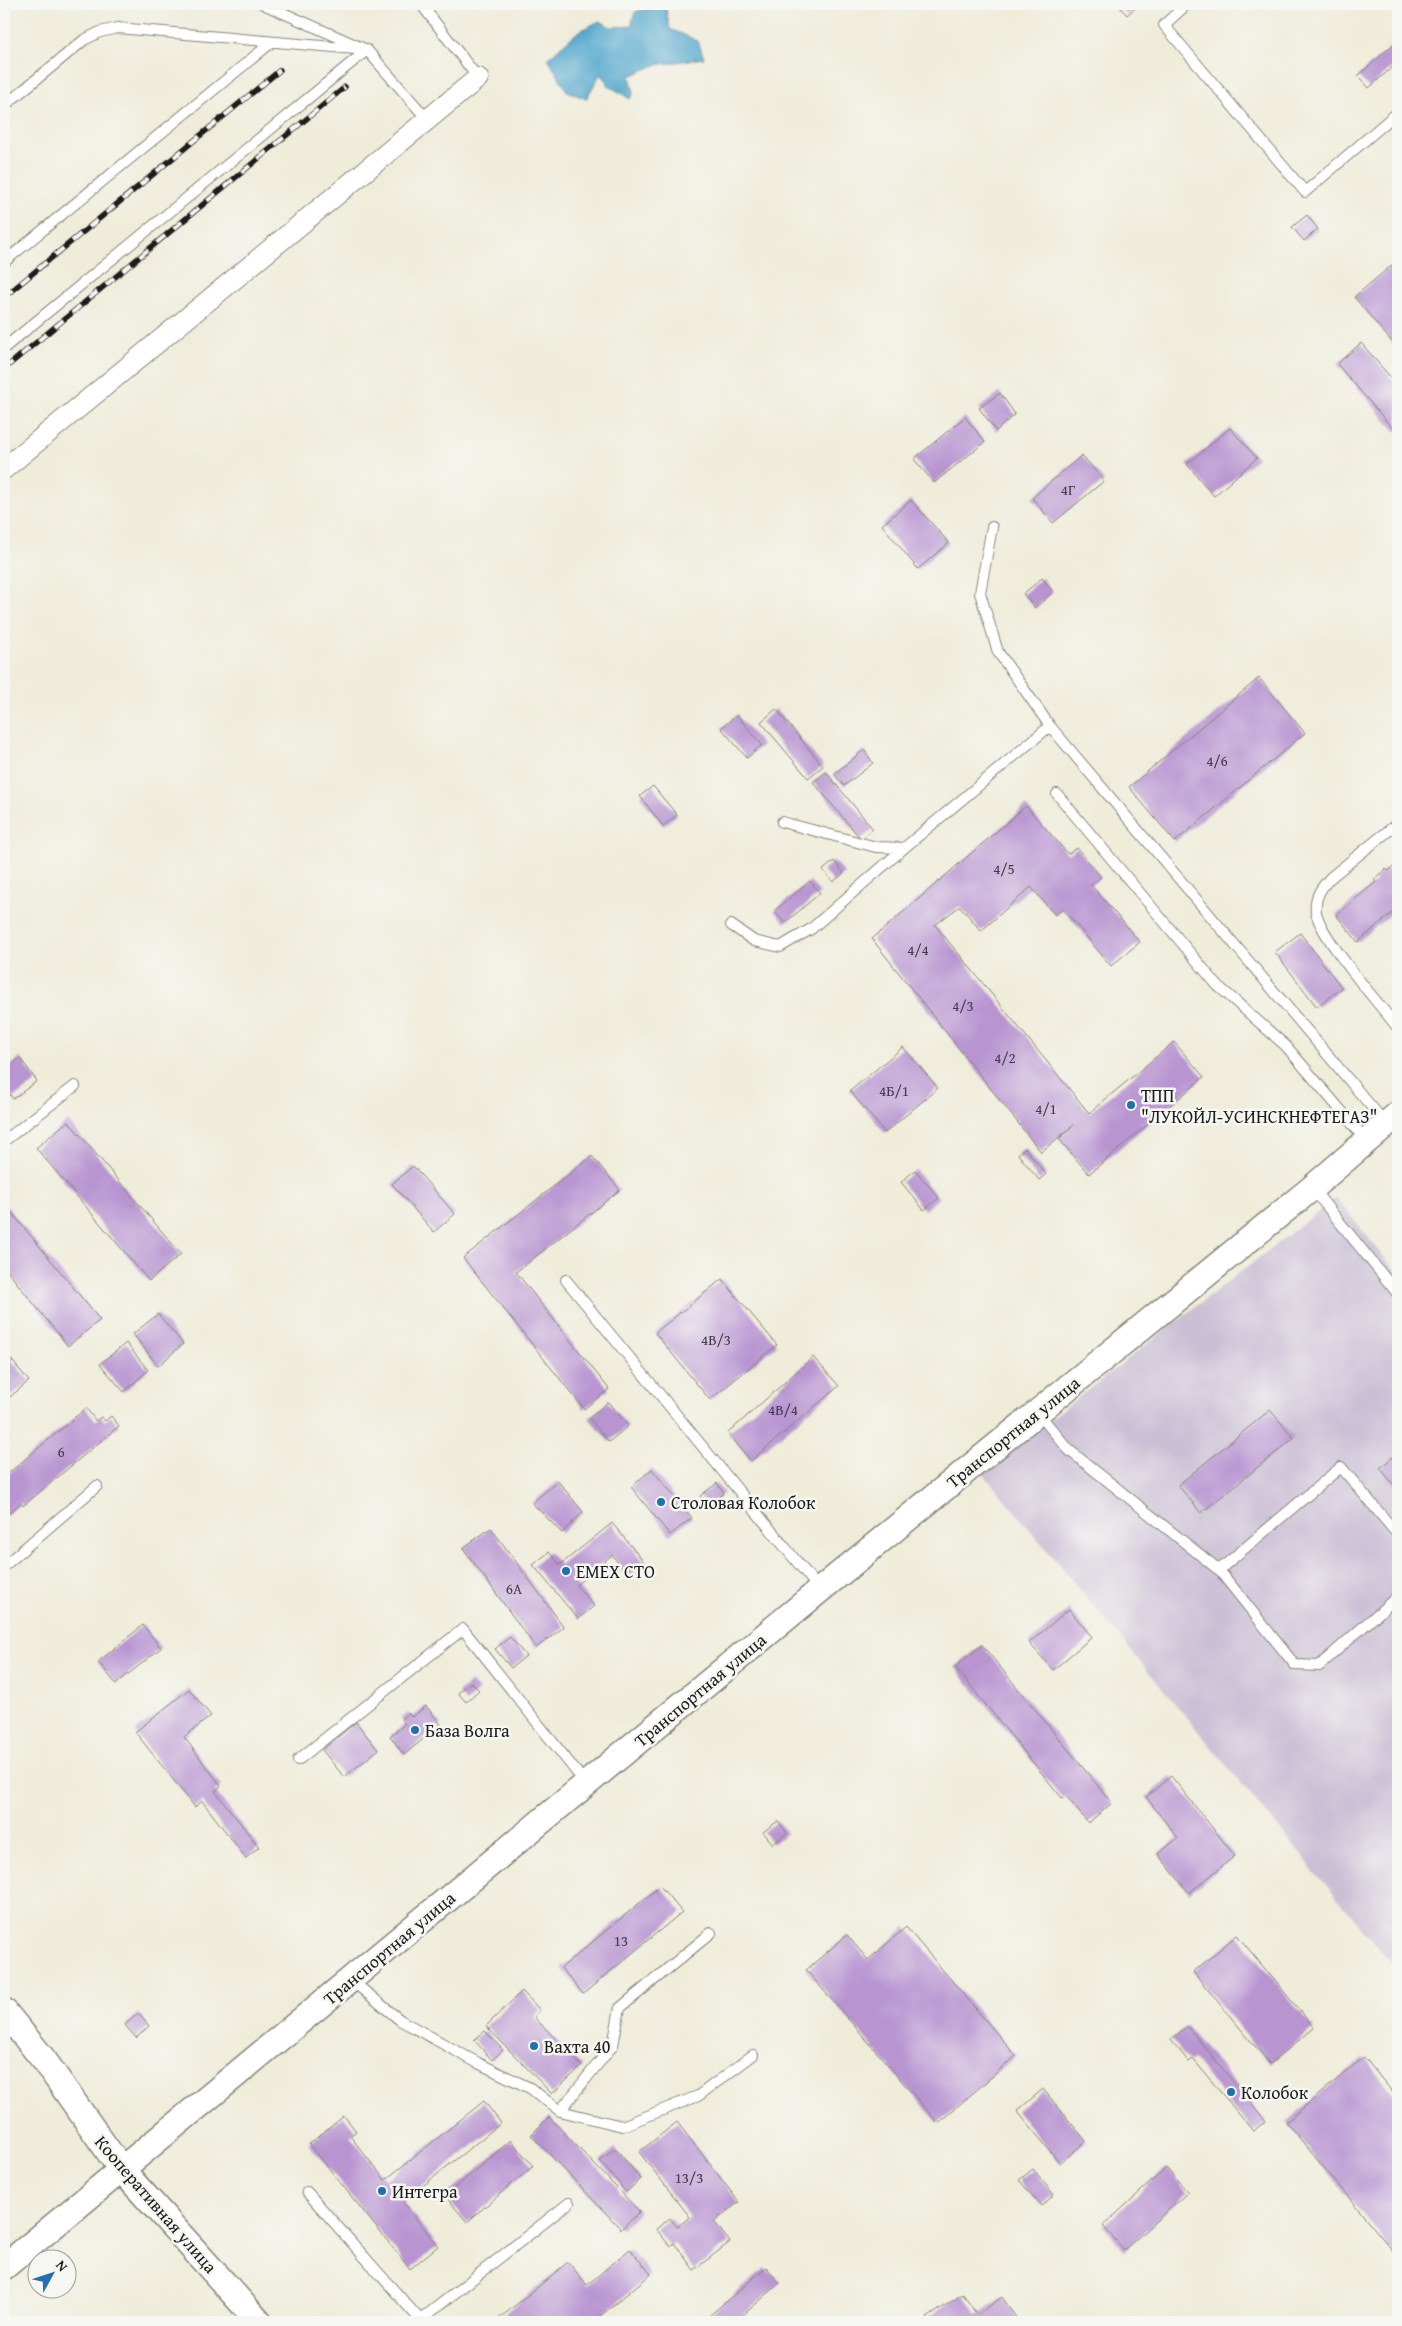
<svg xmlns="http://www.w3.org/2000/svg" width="1402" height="2326" font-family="'Gentium Book Plus',serif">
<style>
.industrial{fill:#cbbfd5}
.water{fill:#4fa6cc;stroke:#366174}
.building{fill:#b894d1}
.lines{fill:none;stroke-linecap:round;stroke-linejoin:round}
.service-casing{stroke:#86847a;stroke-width:12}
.minor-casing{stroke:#86847a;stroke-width:22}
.tertiary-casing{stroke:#86847a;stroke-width:28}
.service{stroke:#fff;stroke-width:10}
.minor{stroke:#fff;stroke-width:20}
.tertiary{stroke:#fff;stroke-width:25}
.rail-casing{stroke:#1c1c1c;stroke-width:5.5}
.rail{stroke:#f6f6f2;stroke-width:4;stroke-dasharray:11;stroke-linecap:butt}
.poi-dot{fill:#1f6fb2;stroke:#f6f6f2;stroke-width:2}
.labels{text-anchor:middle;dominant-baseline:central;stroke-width:5;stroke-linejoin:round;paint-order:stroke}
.number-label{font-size:15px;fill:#433a49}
.poi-label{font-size:18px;fill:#1c1c1c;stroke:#f6f6f2;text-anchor:start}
.street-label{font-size:18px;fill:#1c1c1c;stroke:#f6f6f2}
</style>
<rect width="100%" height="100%" fill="#f6f6f2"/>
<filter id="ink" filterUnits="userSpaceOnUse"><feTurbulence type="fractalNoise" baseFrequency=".02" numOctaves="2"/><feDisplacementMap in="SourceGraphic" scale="10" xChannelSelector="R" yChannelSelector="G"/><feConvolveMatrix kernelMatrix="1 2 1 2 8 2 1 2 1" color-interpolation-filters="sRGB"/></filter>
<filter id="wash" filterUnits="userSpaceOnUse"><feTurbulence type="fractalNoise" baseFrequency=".0096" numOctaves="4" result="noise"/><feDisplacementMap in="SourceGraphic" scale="20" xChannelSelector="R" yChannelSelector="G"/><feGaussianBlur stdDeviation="1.12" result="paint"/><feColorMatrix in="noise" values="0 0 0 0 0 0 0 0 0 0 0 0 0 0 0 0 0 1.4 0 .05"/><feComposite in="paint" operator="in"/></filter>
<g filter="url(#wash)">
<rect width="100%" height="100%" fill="#efecd9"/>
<path class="industrial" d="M 1336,1198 L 1398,1274 L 1398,1971 L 982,1472 Z"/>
<path class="water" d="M 661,4 L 665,4 L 670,29 L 698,41 L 704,58 L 656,65 L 630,76 L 634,93 L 630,99 L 608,85 L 601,73 L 586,99 L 567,91 L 548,58 L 579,31 L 600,21 L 611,27 L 631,26 L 635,12 Z"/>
<g id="blocks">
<path class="building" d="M 1117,4 L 1140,4 L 1127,15 Z
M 1398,40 L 1398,62 L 1369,88 L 1358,76 Z
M 1307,215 L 1318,229 L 1304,241 L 1292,227 Z
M 1398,260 L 1398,349 L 1354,297 Z
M 1361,343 L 1398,386 L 1398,428 L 1395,431 L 1337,364 Z
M 1000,393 L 1015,414 L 996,431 L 979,408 Z
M 965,417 L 985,442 L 934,483 L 914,459 Z
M 1230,428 L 1257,458 L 1214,496 L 1187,464 Z
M 1082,455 L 1104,481 L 1053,523 L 1032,498 Z
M 911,500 L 949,543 L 918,569 L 882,525 Z
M 1042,578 L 1053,592 L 1035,608 L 1023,594 Z
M 1259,678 L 1305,733 L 1175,842 L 1129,787 Z
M 776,709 L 823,766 L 808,778 L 761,722 Z
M 737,715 L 762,745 L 747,758 L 721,728 Z
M 864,750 L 873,763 L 844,786 L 834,774 Z
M 826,772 L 873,829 L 861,839 L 813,782 Z
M 653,786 L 677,815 L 663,826 L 640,796 Z
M 1026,806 L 1068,854 L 1077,848 L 1101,877 L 1091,885 L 1140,942 L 1111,966 L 1063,909 L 1055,915 L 1031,887 L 981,931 L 960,906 L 935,925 L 1089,1113 L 1174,1042 L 1204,1077 L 1089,1174 L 1059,1139 L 1074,1125 L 1041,1152 L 872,939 Z
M 834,861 L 844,873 L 833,882 L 823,870 Z
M 1398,863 L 1398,908 L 1358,942 L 1336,915 L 1376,882 L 1374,879 L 1386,869 L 1388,871 Z
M 810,881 L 820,893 L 785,923 L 774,911 Z
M 1300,933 L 1342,988 L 1317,1007 L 1275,952 Z
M 903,1047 L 938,1088 L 885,1133 L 850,1091 Z
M 20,1058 L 37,1081 L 13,1099 L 4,1086 L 4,1071 Z
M 68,1121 L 181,1254 L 149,1281 L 36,1148 Z
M 1025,1148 L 1046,1174 L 1039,1180 L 1018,1154 Z
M 592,1156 L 620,1190 L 516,1272 L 609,1389 L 584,1409 L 463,1258 Z
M 413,1166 L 455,1214 L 434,1232 L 392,1184 Z
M 915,1170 L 939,1198 L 924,1210 L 901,1182 Z
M 4,1203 L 100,1320 L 68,1346 L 4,1267 Z
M 722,1279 L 777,1345 L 710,1400 L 655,1333 Z
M 158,1314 L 183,1344 L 158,1366 L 133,1334 Z
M 126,1343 L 148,1370 L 124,1392 L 100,1364 Z
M 4,1351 L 29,1381 L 4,1402 Z
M 813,1357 L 839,1386 L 751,1461 L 728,1433 Z
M 608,1402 L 628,1426 L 609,1442 L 589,1418 Z
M 86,1408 L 96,1421 L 101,1417 L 105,1421 L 111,1416 L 119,1426 L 23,1506 L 21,1503 L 4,1517 L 4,1477 Z
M 1270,1410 L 1294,1438 L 1201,1513 L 1178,1485 Z
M 1398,1453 L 1398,1490 L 1380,1468 Z
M 652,1469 L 692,1518 L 670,1535 L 631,1487 Z
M 558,1481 L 583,1512 L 562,1533 L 532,1503 Z
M 717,1483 L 724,1493 L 708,1506 L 700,1496 Z
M 612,1523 L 645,1563 L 629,1576 L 612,1555 L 576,1585 L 594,1606 L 578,1619 L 533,1565 L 549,1552 L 560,1565 Z
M 491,1528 L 564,1627 L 536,1648 L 463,1548 Z
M 1069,1609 L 1092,1637 L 1053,1670 L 1029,1643 Z
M 143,1625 L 161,1648 L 116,1684 L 98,1662 Z
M 510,1637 L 526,1656 L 511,1668 L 495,1649 Z
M 982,1645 L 1112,1803 L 1088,1823 L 1066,1796 L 1062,1798 L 955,1667 Z
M 471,1682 L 479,1690 L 466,1702 L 458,1693 Z
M 189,1689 L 211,1716 L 184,1737 L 221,1786 L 215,1791 L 259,1847 L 246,1858 L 202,1801 L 195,1807 L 135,1732 Z
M 426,1706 L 441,1724 L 404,1755 L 390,1736 L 405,1724 L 401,1719 L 408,1713 L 412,1717 Z
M 356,1722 L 378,1750 L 344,1777 L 322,1750 Z
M 1171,1776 L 1235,1856 L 1189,1893 L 1158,1854 L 1178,1838 L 1146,1797 Z
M 778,1821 L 787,1833 L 773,1844 L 763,1832 Z
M 660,1886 L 682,1912 L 583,1994 L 561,1968 Z
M 906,1927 L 1016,2056 L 938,2123 L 806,1970 L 847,1935 L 868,1960 Z
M 1237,1935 L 1314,2028 L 1270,2064 L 1193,1972 Z
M 522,1991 L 540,2010 L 534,2017 L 582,2066 L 552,2094 L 486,2026 Z
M 138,2013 L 149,2026 L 136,2038 L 125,2025 Z
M 1187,2026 L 1266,2121 L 1253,2131 L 1193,2059 L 1189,2062 L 1171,2040 Z
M 485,2031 L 503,2050 L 492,2060 L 474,2040 Z
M 1364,2057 L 1398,2099 L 1398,2257 L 1286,2122 Z
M 1043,2089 L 1086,2141 L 1060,2163 L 1017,2111 Z
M 484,2101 L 501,2123 L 403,2202 L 438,2246 L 410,2269 L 309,2144 L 344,2116 L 356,2131 L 350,2136 L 385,2180 Z
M 549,2117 L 640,2212 L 621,2229 L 531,2135 Z
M 677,2122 L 739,2202 L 714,2222 L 730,2242 L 694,2270 L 674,2243 L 670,2246 L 656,2229 L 670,2218 L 677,2227 L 690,2217 L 639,2152 Z
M 511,2140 L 533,2166 L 467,2222 L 445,2196 Z
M 615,2148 L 641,2179 L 626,2192 L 600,2161 Z
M 1166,2168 L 1188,2192 L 1124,2250 L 1103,2226 Z
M 1033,2169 L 1054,2195 L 1041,2206 L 1019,2180 Z
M 630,2249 L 651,2274 L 593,2322 L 495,2322 L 568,2262 L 587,2285 Z
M 766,2267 L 780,2283 L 735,2322 L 702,2322 Z
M 963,2294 L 977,2315 L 1002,2297 L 1019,2322 L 930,2322 L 927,2318 Z"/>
</g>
</g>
<g filter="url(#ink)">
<use href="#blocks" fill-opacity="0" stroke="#86847a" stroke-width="1"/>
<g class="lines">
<g class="service-casing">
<path id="service" d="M 421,4 L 478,78
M 1187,4 L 1164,25 L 1305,192 L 1398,112
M 4,106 L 84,40 L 100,32 L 118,28 L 367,50 L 428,120
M 4,262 L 272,42
M 4,348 L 367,50 L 263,4
M 992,527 L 980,593 L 998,652 L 1050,726 L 1386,1124
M 1057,794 L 1217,985 L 1286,1046 L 1366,1140
M 782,822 L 876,847 L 904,848 L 1050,726
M 1398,823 L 1330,878 C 1321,888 1314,897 1316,912 C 1320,937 1380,1005 1398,1028
M 731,925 L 754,941 L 780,947 L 811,929 L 904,848
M 4,1141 L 75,1086
M 1312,1188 L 1398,1294
M 566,1280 L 820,1590
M 1038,1413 L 1069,1450 L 1219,1570 L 1295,1665 L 1319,1666 L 1398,1596
M 4,1566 L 97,1486
M 1219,1570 L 1341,1467 L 1398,1535
M 298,1760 L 463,1629 L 586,1784
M 351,1980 L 400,2020 L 478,2063 L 530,2088 L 560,2111 L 622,2126 L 698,2096 L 753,2055
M 560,2111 L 613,2045 L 620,2008 L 711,1933
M 307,2192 L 422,2322
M 418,2322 L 569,2203"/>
</g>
<g class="minor-casing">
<path id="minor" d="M 4,469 L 478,78"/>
</g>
<g class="tertiary-casing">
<path id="tertiary" d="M 4,2011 L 44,2060 L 121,2169 L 259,2322
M 4,2267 L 820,1590 L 1312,1188 L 1398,1114"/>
</g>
<use href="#service" class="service"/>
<use href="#minor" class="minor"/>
<use href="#tertiary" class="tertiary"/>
<g class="rail-casing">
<path id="rail" d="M 4,297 L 280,70
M 4,369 L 345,87"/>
</g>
<use href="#rail" class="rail"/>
</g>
</g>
<g class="poi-dot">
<circle cx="1131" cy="1105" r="5"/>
<circle cx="661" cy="1502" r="5"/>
<circle cx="566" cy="1571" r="5"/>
<circle cx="415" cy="1730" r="5"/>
<circle cx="534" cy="2046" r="5"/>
<circle cx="1231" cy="2092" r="5"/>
<circle cx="382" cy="2191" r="5"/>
</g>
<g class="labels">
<g class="number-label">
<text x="1068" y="489">4Г</text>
<text x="1217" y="760">4/6</text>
<text x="1004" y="868">4/5</text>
<text x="918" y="949">4/4</text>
<text x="963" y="1005">4/3</text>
<text x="1005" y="1057">4/2</text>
<text x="894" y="1090">4Б/1</text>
<text x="1046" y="1108">4/1</text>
<text x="716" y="1339">4В/3</text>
<text x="783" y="1409">4В/4</text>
<text x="61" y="1451">6</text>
<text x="514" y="1588">6А</text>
<text x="621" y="1940">13</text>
<text x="689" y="2177">13/3</text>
</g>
<g class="poi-label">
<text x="1141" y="1095">ТПП<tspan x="1141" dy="21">"ЛУКОЙЛ-УСИНСКНЕФТЕГАЗ"</tspan></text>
<text x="671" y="1502">Столовая Колобок</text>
<text x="576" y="1571">EMEX СТО</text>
<text x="425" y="1730">База Волга</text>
<text x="544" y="2046">Вахта 40</text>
<text x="1241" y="2092">Колобок</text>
<text x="392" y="2191">Интегра</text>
</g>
<g class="street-label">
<text transform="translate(1013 1432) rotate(-39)">Транспортная улица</text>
<text transform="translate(700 1690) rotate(-40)">Транспортная улица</text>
<text transform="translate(389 1948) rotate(-40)">Транспортная улица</text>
<text transform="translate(156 2204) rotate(49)">Кооперативная улица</text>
</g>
</g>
<rect width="1402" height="2326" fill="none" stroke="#f6f6f2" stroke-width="20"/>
<g transform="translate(52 2274) rotate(50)"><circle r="24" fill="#f6f6f2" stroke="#9f9f9c"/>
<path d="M0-4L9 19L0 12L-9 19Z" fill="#1f6fb2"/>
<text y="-8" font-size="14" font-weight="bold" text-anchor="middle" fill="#1c1c1c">N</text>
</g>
</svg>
